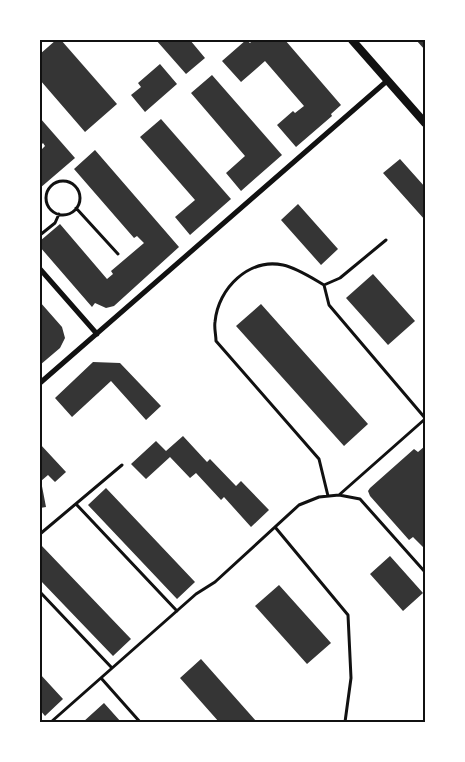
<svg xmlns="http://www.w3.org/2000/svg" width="465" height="762" font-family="'Nunito Sans',sans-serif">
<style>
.building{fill:#353535}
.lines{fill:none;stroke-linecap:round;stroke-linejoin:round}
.service{stroke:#111;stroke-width:3}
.minor{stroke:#111;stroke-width:5}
.tertiary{stroke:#111;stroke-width:8}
.neatline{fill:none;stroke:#111;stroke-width:2}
</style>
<rect width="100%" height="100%" fill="#fff"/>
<path class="building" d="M 56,40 L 61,40 L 117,104 L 85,132 L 40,80 L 40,54 Z
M 156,40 L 190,40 L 205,58 L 186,74 Z
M 246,40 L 250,43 L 253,40 L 285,40 L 341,105 L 331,114 L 332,116 L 296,147 L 277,125 L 293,111 L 295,113 L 304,106 L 265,61 L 241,82 L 222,61 Z
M 416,40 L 425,40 L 425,50 Z
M 160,64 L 177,84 L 145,112 L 131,95 L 141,87 L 138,83 Z
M 212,75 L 282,155 L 241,191 L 226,173 L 245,156 L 191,93 Z
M 40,118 L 75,158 L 40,188 L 40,151 L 45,146 L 43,143 L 40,146 Z
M 161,119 L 231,199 L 190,235 L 175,217 L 195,200 L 140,137 Z
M 95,150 L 179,247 L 114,306 L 106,308 L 95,303 L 92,307 L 40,247 L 40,241 L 60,224 L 107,279 L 113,274 L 111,271 L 144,243 L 137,236 L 134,238 L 74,169 Z
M 400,159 L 425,187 L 425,220 L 383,173 Z
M 298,204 L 338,249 L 321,265 L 281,220 Z
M 373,274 L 415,321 L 388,345 L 346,298 Z
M 40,302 L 62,327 L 65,338 L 60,348 L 40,365 Z
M 261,304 L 368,424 L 344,446 L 236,326 Z
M 93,362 L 120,363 L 161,406 L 146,420 L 111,381 L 72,417 L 55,398 Z
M 183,436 L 207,462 L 210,459 L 236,486 L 241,481 L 269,510 L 251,527 L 224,497 L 221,500 L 196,473 L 190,478 L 170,457 L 146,479 L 131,464 L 156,441 L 166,451 Z
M 40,444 L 66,472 L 55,482 L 48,475 L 41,481 L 46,507 L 40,508 Z
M 425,446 L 425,546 L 423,547 L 413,537 L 409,540 L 370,496 L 368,491 L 370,488 L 414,449 L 418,452 Z
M 106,488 L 195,582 L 177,599 L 88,505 Z
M 41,545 L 131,639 L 113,656 L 40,580 Z
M 390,556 L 423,593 L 403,611 L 370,574 Z
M 279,585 L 331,643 L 307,664 L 255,606 Z
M 201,659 L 257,722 L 219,722 L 180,678 Z
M 40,674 L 63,699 L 45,716 L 40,710 Z
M 104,703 L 121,722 L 83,722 Z"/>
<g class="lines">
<path class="service" d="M46 198a17 17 0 1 1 34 0a17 17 0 1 1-34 0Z
M 76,208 L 118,254
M 40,235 L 55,223 L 59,214
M 324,285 L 340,278 L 386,240
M 339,495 L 425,419
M 328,496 L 319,459 L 216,341 C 216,335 214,328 215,322 C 218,288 249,258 283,265 C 297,268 312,278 324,285 L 329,305 L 425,418
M 76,504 L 177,611
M 275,527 L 348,615 L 351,678 L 345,722
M 40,534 L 122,465
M 40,592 L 112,668
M 101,678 L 140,722
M 51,722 L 196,594 L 215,582 L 299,505 L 319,497 L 339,495 L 360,499 L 425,572"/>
<path class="minor" d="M 40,269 L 97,334
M 40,383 L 388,80"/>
<path class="tertiary" d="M 352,40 L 425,123"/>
</g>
<rect width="465" height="762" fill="none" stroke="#ffffff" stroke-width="82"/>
<rect x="41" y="41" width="383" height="680" class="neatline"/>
</svg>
